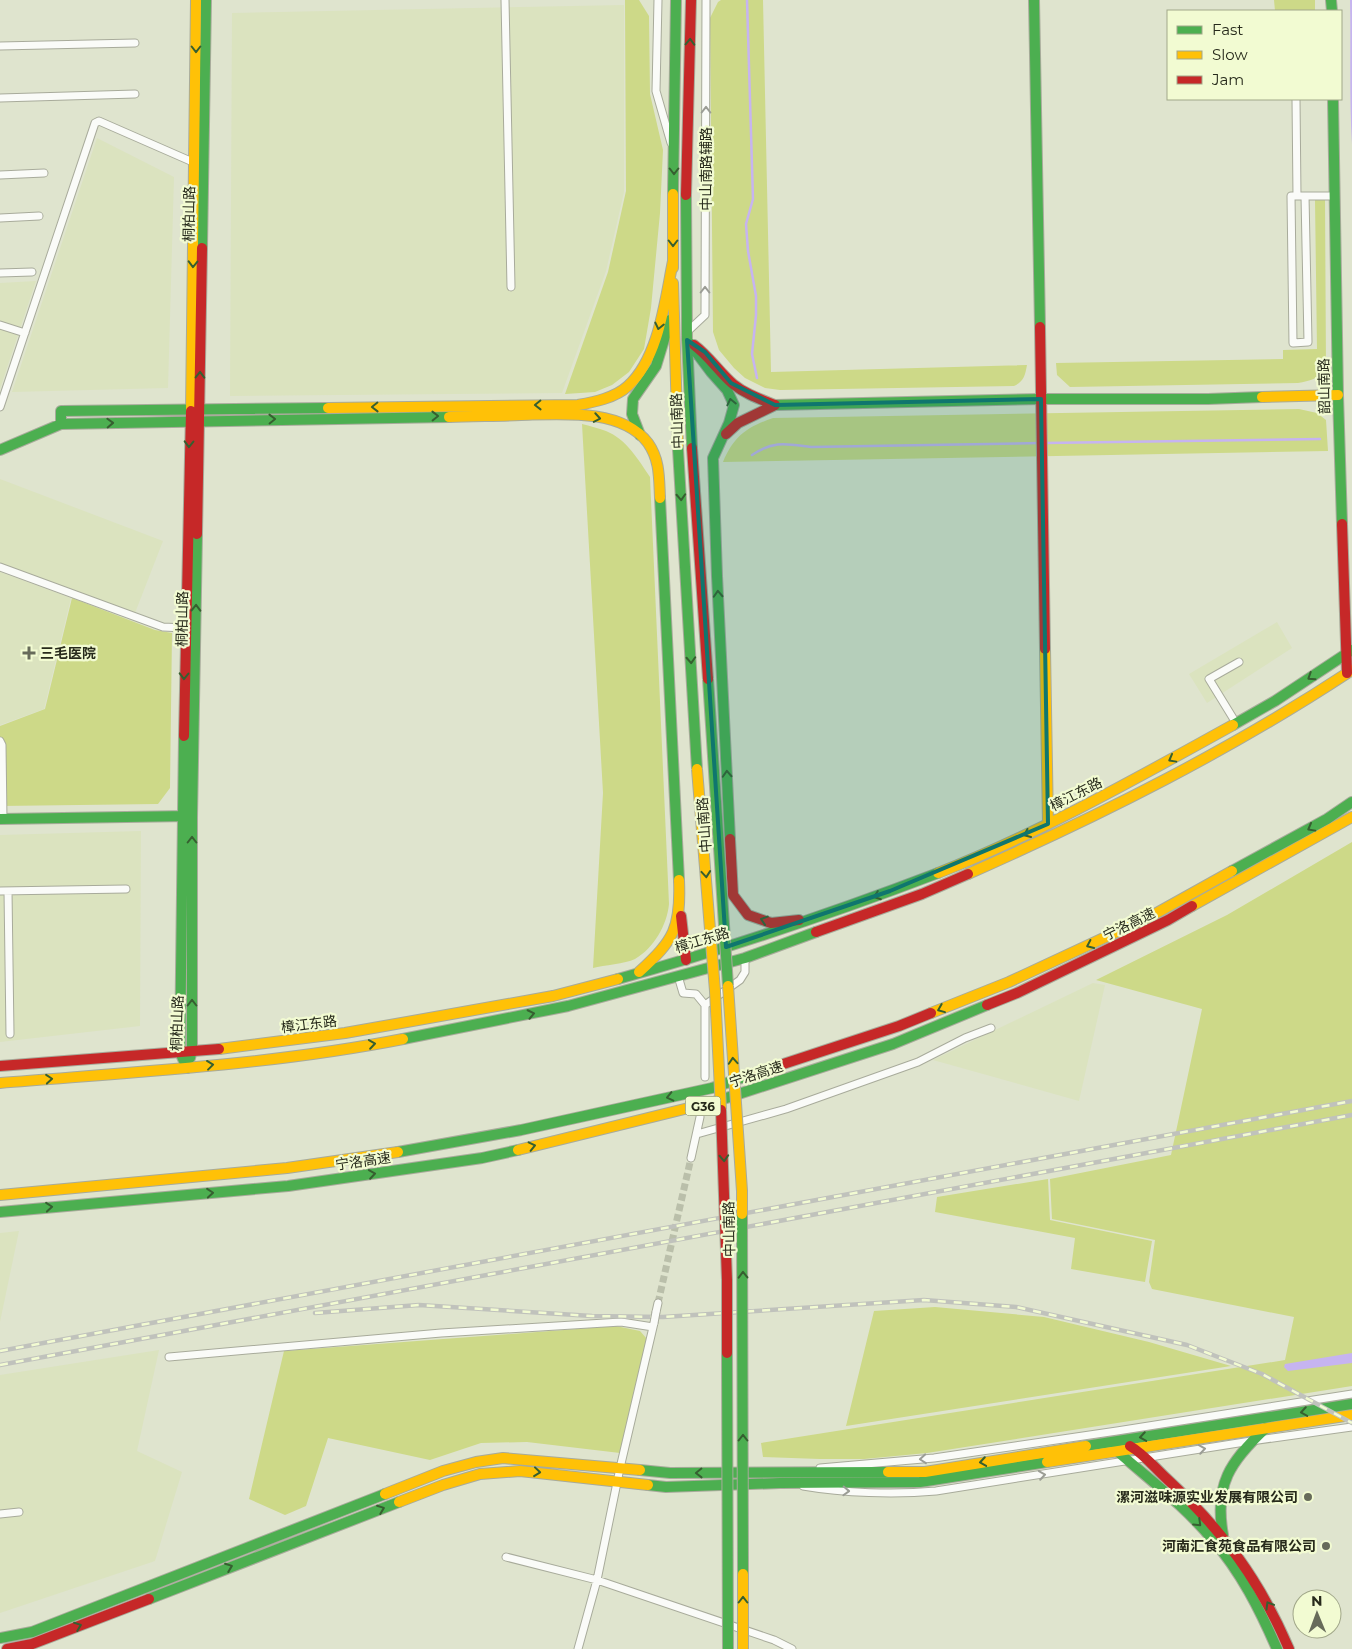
<svg xmlns="http://www.w3.org/2000/svg" width="1352" height="1649" font-family="Montserrat,'Noto Sans SC',sans-serif">
<style>
.built{fill:#dbe3bf}
.green{fill:#cdd988}
.water{fill:#c6b4f0}
.lines{fill:none;stroke-linecap:round;stroke-linejoin:round}
.stream{stroke:#c6b4f0;stroke-width:2.5}
.street-tunnel{stroke:#babfaa;stroke-width:7;stroke-dasharray:7 3.5;stroke-linecap:butt}
.street-casing{stroke:#a8ab9b;stroke-width:9}
.fast-casing{stroke:#a8ab9b;stroke-width:12}
.slow-casing{stroke:#a8ab9b;stroke-width:12}
.jam-casing{stroke:#a8ab9b;stroke-width:12}
.street{stroke:#fafbf8;stroke-width:7}
.fast{stroke:#4caf50;stroke-width:10}
.slow{stroke:#ffc107;stroke-width:10}
.jam{stroke:#c62828;stroke-width:10}
.rail-casing{stroke:#c0c2bc;stroke-width:4.5}
.rail{stroke:#f2fbd2;stroke-width:2.5;stroke-dasharray:8;stroke-linecap:butt}
.street-bridge-casing{stroke:#a8ab9b;stroke-width:9;stroke-linecap:butt}
.fast-bridge-casing{stroke:#a8ab9b;stroke-width:12;stroke-linecap:butt}
.slow-bridge-casing{stroke:#a8ab9b;stroke-width:12;stroke-linecap:butt}
.jam-bridge-casing{stroke:#a8ab9b;stroke-width:12;stroke-linecap:butt}
.street-bridge{stroke:#fafbf8;stroke-width:7}
.fast-bridge{stroke:#4caf50;stroke-width:10}
.slow-bridge{stroke:#ffc107;stroke-width:10}
.jam-bridge{stroke:#c62828;stroke-width:10}
.oneway{stroke:#365f30}
.oneway2{stroke:#9b9d95}
.marked{fill:#0f766e;fill-opacity:0.2;stroke:#0f766e;stroke-width:4;stroke-linejoin:round}
.poi-dot{fill:#676b5a;stroke:#f2fbd2;stroke-width:2}
.labels{text-anchor:middle;dominant-baseline:central;stroke-width:4.5;stroke-linejoin:round;paint-order:stroke}
.shield{fill:#f2fbd2;stroke:#646952;stroke-width:1}
.shield-label{font-size:12px;font-weight:bold;fill:#272a1b}
.street-label{font-size:14px;fill:#272a1b;stroke:#f2fbd2}
.poi-label{font-size:14px;font-weight:bold;fill:#272a1b;stroke:#f2fbd2;text-anchor:end}
</style>
<rect width="100%" height="100%" fill="#dfe4ce"/>
<path class="built" d="M 624,5 L 624,192 L 606,271 L 562,393 L 230,396 L 232,13 Z
M 97,138 L 174,177 L 168,388 L 12,392 Z
M 36,281 L 0,389 L 0,283 Z
M 0,479 L 163,541 L 135,613 L 0,564 Z
M 0,572 L 71,598 L 44,709 L 0,725 Z
M 1277,622 L 1292,648 L 1207,703 L 1189,674 Z
M 141,831 L 140,1026 L 0,1042 L 0,835 Z
M 1093,983 L 1105,985 L 1079,1101 L 933,1060 Z
M 19,1231 L 0,1322 L 0,1233 Z
M 159,1350 L 137,1451 L 182,1472 L 155,1561 L 0,1613 L 0,1375 Z"/>
<path class="green" d="M 625,0 L 639,0 L 649,16 L 650,94 L 663,150 L 660,213 L 651,308 L 644,349 L 629,372 L 612,385 L 595,392 L 565,394 L 608,272 L 626,191 Z
M 721,0 L 763,0 L 771,372 L 1027,365 C 1025,376 1024,381 1014,386 L 780,390 L 765,388 L 745,378 L 734,368 L 719,350 L 713,332 L 710,18 L 718,2 Z
M 1274,0 L 1315,0 L 1315,11 L 1275,11 Z
M 1315,200 L 1325,200 L 1326,368 C 1318,379 1310,381 1298,383 L 1070,387 L 1057,375 L 1056,363 L 1283,359 L 1283,350 L 1317,349 Z
M 1299,409 L 1317,413 L 1326,420 L 1328,451 L 723,462 C 734,436 747,427 773,418 Z
M 582,424 C 590,426 598,428 606,431 C 626,439 638,459 650,477 L 669,904 C 667,925 654,948 635,959 C 625,964 604,965 593,968 L 603,793 Z
M 72,598 L 155,630 L 172,633 L 170,788 L 158,804 L 0,806 L 0,726 L 45,709 Z
M 1352,842 L 1352,1386 L 927,1453 L 864,1459 L 820,1459 L 763,1457 L 761,1443 L 1285,1360 L 1294,1317 L 1152,1289 L 1149,1282 L 1155,1240 L 1052,1219 L 1050,1179 L 1171,1155 L 1202,1009 L 1096,980 L 1227,915 Z
M 1048,1179 L 1050,1220 L 1152,1241 L 1145,1282 L 1071,1269 L 1075,1238 L 935,1212 L 937,1197 Z
M 935,1307 L 1044,1317 L 1149,1342 L 1231,1366 L 846,1426 L 874,1311 Z
M 616,1326 L 640,1331 L 647,1339 L 620,1453 L 527,1442 L 481,1443 L 430,1460 L 328,1438 L 306,1506 L 285,1515 L 249,1499 L 284,1351 Z"/>
<path class="water" d="M 1350,0 L 1352,0 L 1352,144 C 1349,96 1351,48 1350,0 Z
M 1352,1353 L 1352,1363 L 1288,1371 L 1284,1367 L 1285,1364 Z"/>
<g class="lines">
<path class="stream" d="M 747,0 L 753,199 L 746,224 L 748,251 L 756,296 L 756,315 L 752,354 L 757,378
M 1045,443 L 1320,439
M 752,455 C 774,440 787,444 811,447 L 1040,443"/>
<path class="street-tunnel" d="M 658,1303 L 691,1158"/>
<g class="street-casing">
<path id="street" d="M 505,0 L 511,287
M 658,0 L 656,91 L 671,143
M 0,46 L 135,43
M 0,98 L 135,94
M 1296,99 L 1297,196 L 1335,196
M 0,175 L 44,173
M 1297,196 L 1291,196 L 1293,343 L 1308,342 L 1305,196
M 0,218 L 39,216
M 0,273 L 32,272
M 0,325 L 25,333
M 688,331 L 705,315 L 706,0
M 0,407 L 95,123 L 99,121 L 195,163
M 0,567 L 163,627 L 185,628
M 1236,723 L 1209,679 L 1239,662
M 0,741 L 2,745 L 3,819
M 0,891 L 126,889
M 8,891 L 10,1034
M 678,976 L 683,993 L 696,994 L 705,1005 L 740,980 L 745,972 L 745,958
M 705,1077 L 705,1005
M 697,1134 L 786,1109 L 918,1062 L 965,1038 L 991,1028
M 691,1158 L 700,1117
M 656,1312 L 658,1303
M 169,1357 L 441,1333 L 621,1322 L 653,1327
M 820,1468 L 934,1458 L 1117,1431 L 1352,1394
M 803,1486 C 844,1493 894,1495 936,1491 L 1251,1441 L 1352,1427
M 0,1514 L 19,1512
M 506,1557 L 597,1580 L 774,1640 L 792,1649
M 578,1649 L 597,1580 L 620,1468 L 654,1323"/>
</g>
<g class="fast-casing">
<path id="fast" d="M 1034,0 L 1040,327
M 1331,0 L 1332,11
M 1333,99 L 1338,395 L 1342,524
M 673,194 L 676,0
M 686,195 L 687,340 L 692,448
M 202,248 L 206,0
M 687,340 L 711,372 L 727,390 L 734,405 L 729,423 L 713,458 L 717,576 L 730,839
M 775,405 L 1041,399 L 1208,399 L 1262,397
M 61,424 L 61,411 L 328,408
M 640,435 L 632,414 L 633,399 L 656,366 L 670,320
M 0,450 L 61,424 L 449,417
M 660,498 L 679,880
M 1233,725 L 1275,701 L 1352,650
M 184,736 L 180,1052 L 187,1068
M 0,819 L 189,816
M 1232,871 L 1327,819 L 1352,802
M 618,979 C 726,949 833,913 938,873
M 403,1039 L 568,1006 L 745,958 L 816,932
M 190,1058 L 192,1050 L 192,817 L 197,534
M 717,1101 L 893,1044 L 987,1005
M 398,1152 L 521,1130 L 712,1088 L 753,1074
M 0,1212 L 288,1186 L 482,1158 L 518,1150
M 1086,1446 L 1352,1404
M 1118,1448 L 1117,1451 C 1150,1480 1185,1506 1213,1540 C 1241,1572 1260,1610 1277,1649
M 640,1470 L 670,1473 L 888,1472
M 648,1485 L 666,1487 L 780,1483 L 920,1482 L 1047,1462
M 1223,1535 C 1214,1485 1230,1461 1266,1428
M 149,1599 L 399,1502
M 0,1638 L 32,1632 L 385,1494"/>
</g>
<g class="slow-casing">
<path id="slow" d="M 673,194 L 673,268
M 673,283 L 678,449
M 1262,397 L 1338,395
M 328,408 L 578,405 C 594,402 615,398 628,386 C 659,358 665,300 673,261
M 191,411 L 196,0
M 449,417 C 473,416 497,416 521,415 C 559,414 622,408 648,443 C 660,460 659,478 660,498
M 1045,649 L 1048,824
M 938,873 C 1040,833 1137,778 1233,725
M 968,874 C 1101,815 1231,750 1352,670
M 1192,906 L 1352,817
M 639,972 C 674,940 681,928 679,880
M 931,1013 L 1009,982 L 1153,915 L 1232,871
M 219,1049 L 345,1033 L 553,996 L 618,979
M 0,1083 C 134,1072 270,1065 403,1039
M 518,1150 L 717,1101
M 0,1195 L 287,1168 L 398,1152
M 1047,1462 L 1352,1415
M 888,1472 L 925,1472 L 1086,1446
M 385,1494 L 443,1471 L 476,1462 L 503,1458 L 640,1470
M 399,1502 L 443,1485 L 480,1474 L 520,1471 L 648,1485"/>
</g>
<g class="jam-casing">
<path id="jam" d="M 686,195 L 691,0
M 1040,327 L 1045,649
M 694,345 C 709,356 719,372 733,384 C 745,394 760,399 775,405 L 738,423 L 726,434
M 1342,524 L 1347,673
M 197,534 L 202,248
M 184,736 L 191,411
M 730,839 L 733,895 L 748,915 L 771,923 L 799,920
M 681,916 L 686,960
M 816,932 L 922,894 L 968,874
M 987,1005 L 1017,993 L 1168,920 L 1192,906
M 0,1066 L 219,1049
M 753,1074 L 899,1026 L 931,1013
M 1130,1446 C 1144,1454 1155,1468 1167,1479 C 1223,1531 1259,1579 1289,1649
M 7,1649 L 32,1644 L 149,1599"/>
</g>
<use href="#street" class="street"/>
<use href="#fast" class="fast"/>
<use href="#slow" class="slow"/>
<use href="#jam" class="jam"/>
<g class="rail-casing">
<path id="rail" d="M 315,1313 L 419,1305 L 592,1316 L 663,1317 L 924,1300 L 1016,1307 L 1187,1345 L 1262,1374 L 1352,1423
M 0,1351 L 1352,1101
M 0,1365 L 1352,1115"/>
</g>
<use href="#rail" class="rail"/>
<g class="street-bridge-casing">
<path id="street-bridge" d="M 654,1323 L 656,1312"/>
</g>
<g class="fast-bridge-casing">
<path id="fast-bridge" d="M 678,449 L 697,769
M 708,679 L 728,986
M 742,1214 L 743,1574
M 727,1353 L 728,1649"/>
</g>
<g class="slow-bridge-casing">
<path id="slow-bridge" d="M 697,769 L 715,991 L 721,1110
M 728,986 L 742,1191 L 742,1214
M 743,1574 L 743,1649"/>
</g>
<g class="jam-bridge-casing">
<path id="jam-bridge" d="M 692,448 L 708,679
M 721,1110 L 727,1280 L 727,1353"/>
</g>
<use href="#street-bridge" class="street-bridge"/>
<use href="#fast-bridge" class="fast-bridge"/>
<use href="#slow-bridge" class="slow-bridge"/>
<use href="#jam-bridge" class="jam-bridge"/>
</g>
<defs><path id="oneway-chevron" d="M-2-3.5L2.5 0L-2 3.5" fill="none" stroke-width="1.6" stroke-linecap="round" stroke-linejoin="round" transform="scale(1.25)"/></defs>
<g class="oneway">
<use href="#oneway-chevron" transform="translate(690 42) rotate(-88)"/>
<use href="#oneway-chevron" transform="translate(196 49) rotate(90)"/>
<use href="#oneway-chevron" transform="translate(674 171) rotate(90)"/>
<use href="#oneway-chevron" transform="translate(673 243) rotate(90)"/>
<use href="#oneway-chevron" transform="translate(193 264) rotate(91)"/>
<use href="#oneway-chevron" transform="translate(659 326) rotate(103)"/>
<use href="#oneway-chevron" transform="translate(200 375) rotate(-89)"/>
<use href="#oneway-chevron" transform="translate(731 402) rotate(-103)"/>
<use href="#oneway-chevron" transform="translate(538 405) rotate(179)"/>
<use href="#oneway-chevron" transform="translate(375 407) rotate(179)"/>
<use href="#oneway-chevron" transform="translate(435 416) rotate(-1)"/>
<use href="#oneway-chevron" transform="translate(597 418) rotate(10)"/>
<use href="#oneway-chevron" transform="translate(272 419) rotate(-1)"/>
<use href="#oneway-chevron" transform="translate(110 423) rotate(-2)"/>
<use href="#oneway-chevron" transform="translate(189 444) rotate(91)"/>
<use href="#oneway-chevron" transform="translate(681 497) rotate(87)"/>
<use href="#oneway-chevron" transform="translate(718 594) rotate(-93)"/>
<use href="#oneway-chevron" transform="translate(196 608) rotate(-89)"/>
<use href="#oneway-chevron" transform="translate(691 660) rotate(87)"/>
<use href="#oneway-chevron" transform="translate(184 676) rotate(91)"/>
<use href="#oneway-chevron" transform="translate(1311 677) rotate(147)"/>
<use href="#oneway-chevron" transform="translate(1172 759) rotate(151)"/>
<use href="#oneway-chevron" transform="translate(727 774) rotate(-93)"/>
<use href="#oneway-chevron" transform="translate(1311 828) rotate(151)"/>
<use href="#oneway-chevron" transform="translate(1027 834) rotate(156)"/>
<use href="#oneway-chevron" transform="translate(192 840) rotate(-90)"/>
<use href="#oneway-chevron" transform="translate(706 874) rotate(85)"/>
<use href="#oneway-chevron" transform="translate(877 896) rotate(160)"/>
<use href="#oneway-chevron" transform="translate(764 920) rotate(-162)"/>
<use href="#oneway-chevron" transform="translate(1090 945) rotate(155)"/>
<use href="#oneway-chevron" transform="translate(192 1003) rotate(-90)"/>
<use href="#oneway-chevron" transform="translate(941 1009) rotate(158)"/>
<use href="#oneway-chevron" transform="translate(531 1014) rotate(-12)"/>
<use href="#oneway-chevron" transform="translate(372 1044) rotate(-8)"/>
<use href="#oneway-chevron" transform="translate(733 1061) rotate(-94)"/>
<use href="#oneway-chevron" transform="translate(210 1065) rotate(-7)"/>
<use href="#oneway-chevron" transform="translate(49 1079) rotate(-5)"/>
<use href="#oneway-chevron" transform="translate(670 1097) rotate(167)"/>
<use href="#oneway-chevron" transform="translate(532 1146) rotate(-13)"/>
<use href="#oneway-chevron" transform="translate(724 1158) rotate(87)"/>
<use href="#oneway-chevron" transform="translate(372 1174) rotate(-8)"/>
<use href="#oneway-chevron" transform="translate(210 1193) rotate(-5)"/>
<use href="#oneway-chevron" transform="translate(49 1207) rotate(-5)"/>
<use href="#oneway-chevron" transform="translate(743 1275) rotate(-91)"/>
<use href="#oneway-chevron" transform="translate(1304 1412) rotate(171)"/>
<use href="#oneway-chevron" transform="translate(1143 1437) rotate(171)"/>
<use href="#oneway-chevron" transform="translate(743 1438) rotate(-90)"/>
<use href="#oneway-chevron" transform="translate(983 1462) rotate(171)"/>
<use href="#oneway-chevron" transform="translate(537 1472) rotate(6)"/>
<use href="#oneway-chevron" transform="translate(699 1473) rotate(179)"/>
<use href="#oneway-chevron" transform="translate(381 1509) rotate(-21)"/>
<use href="#oneway-chevron" transform="translate(1198 1523) rotate(44)"/>
<use href="#oneway-chevron" transform="translate(229 1567) rotate(-21)"/>
<use href="#oneway-chevron" transform="translate(743 1600) rotate(-90)"/>
<use href="#oneway-chevron" transform="translate(1269 1605) rotate(-121)"/>
<use href="#oneway-chevron" transform="translate(78 1626) rotate(-21)"/>
</g>
<g class="oneway2">
<use href="#oneway-chevron" transform="translate(706 110) rotate(-90)"/>
<use href="#oneway-chevron" transform="translate(705 290) rotate(-90)"/>
<use href="#oneway-chevron" transform="translate(1202 1449) rotate(-9)"/>
<use href="#oneway-chevron" transform="translate(923 1459) rotate(175)"/>
<use href="#oneway-chevron" transform="translate(1042 1475) rotate(-9)"/>
<use href="#oneway-chevron" transform="translate(846 1491) rotate(2)"/>
</g>
<path class="marked" d="M 687,340 L 705,352 L 731,383 L 775,405 L 1041,399 L 1048,824 L 890,891 L 726,947 Z"/>
<g class="poi-dot">
<path d="M26.5 645.5h5v5h5v5h-5v5h-5v-5h-5v-5h5z"/>
<circle cx="1308" cy="1497" r="5"/>
<circle cx="1326" cy="1546" r="5"/>
</g>
<g class="labels">
<rect class="shield" x="685.5" y="1096.5" width="35" height="19" rx="4"/>
<g class="shield-label">
<text x="703" y="1106">G36</text>
</g>
<g class="street-label">
<text transform="translate(706 169) rotate(-90)">中山南路辅路</text>
<text transform="translate(189 214) rotate(-89)">桐柏山路</text>
<text transform="translate(1324 386) rotate(-91)">韶山南路</text>
<text transform="translate(677 421) rotate(-92)">中山南路</text>
<text transform="translate(182 619) rotate(-89)">桐柏山路</text>
<text transform="translate(1076 794) rotate(-27)">樟江东路</text>
<text transform="translate(704 825) rotate(-94)">中山南路</text>
<text transform="translate(1129 924) rotate(-26)">宁洛高速</text>
<text transform="translate(702 940) rotate(-17)">樟江东路</text>
<text transform="translate(177 1023) rotate(-88)">桐柏山路</text>
<text transform="translate(309 1024) rotate(-7)">樟江东路</text>
<text transform="translate(756 1074) rotate(-18)">宁洛高速</text>
<text transform="translate(363 1161) rotate(-8)">宁洛高速</text>
<text transform="translate(729 1229) rotate(-91)">中山南路</text>
</g>
<g class="poi-label">
<text x="40" y="653" text-anchor="start">三毛医院</text>
<text x="1298" y="1497">漯河滋味源实业发展有限公司</text>
<text x="1316" y="1546">河南汇食苑食品有限公司</text>
</g>
</g>
<rect x="1167" y="10" width="175" height="90" fill="#f2fbd2" stroke="#a1a789"/>
<rect x="1177" y="26" width="25" height="8" fill="#4caf50" stroke="#a1a789"/>
<text x="1212" y="35" font-size="15" fill="#272a1b">Fast</text>
<rect x="1177" y="51" width="25" height="8" fill="#ffc107" stroke="#a1a789"/>
<text x="1212" y="60" font-size="15" fill="#272a1b">Slow</text>
<rect x="1177" y="76" width="25" height="8" fill="#c62828" stroke="#a1a789"/>
<text x="1212" y="85" font-size="15" fill="#272a1b">Jam</text>
<g transform="translate(1317 1614) rotate(359)"><circle r="24" fill="#f2fbd2" stroke="#a1a789"/>
<path d="M0-4L9 19L0 12L-9 19Z" fill="#676b5a"/>
<text y="-8" font-size="14" font-weight="bold" text-anchor="middle" fill="#272a1b">N</text>
</g>
</svg>
